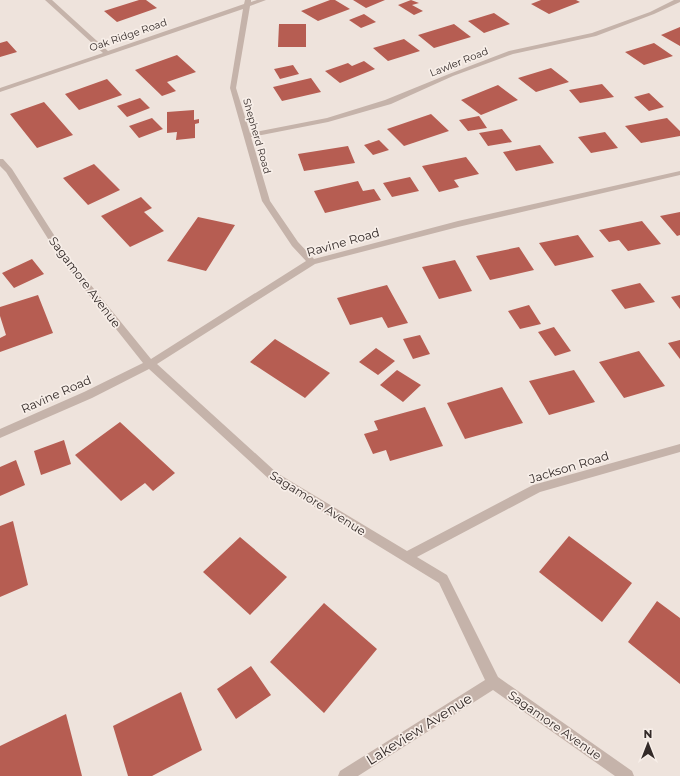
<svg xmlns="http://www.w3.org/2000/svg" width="680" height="776" font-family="Montserrat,sans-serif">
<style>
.building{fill:#b65d52}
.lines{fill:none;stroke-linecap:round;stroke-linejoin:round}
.minor{fill:#c5b3aa;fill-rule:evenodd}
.labels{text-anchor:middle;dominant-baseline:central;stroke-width:3.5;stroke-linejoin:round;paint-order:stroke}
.far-street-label{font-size:10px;fill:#332a28;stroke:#f7eee8}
.street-label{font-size:12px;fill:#332a28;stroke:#f7eee8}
.near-street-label{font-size:14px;fill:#332a28;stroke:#f7eee8}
</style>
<rect width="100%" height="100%" fill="#eee3dc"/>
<path class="building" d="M 139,0 L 146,0 L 157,8 L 117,22 L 104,11 Z
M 330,0 L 335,0 L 350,9 L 318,21 L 301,11 Z
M 353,0 L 385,0 L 366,8 Z
M 411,0 L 419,3 L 412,5 L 423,11 L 414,15 L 398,5 Z
M 541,0 L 576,0 L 580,2 L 549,14 L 531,4 Z
M 494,13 L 510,24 L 484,33 L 468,21 Z
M 364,14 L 376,22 L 361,28 L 349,20 Z
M 279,24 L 306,24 L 306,47 L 278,47 Z
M 454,24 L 471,37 L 434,48 L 418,35 Z
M 680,27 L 680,46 L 661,35 Z
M 404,39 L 420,51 L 388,61 L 373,48 Z
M 7,41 L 17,52 L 0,57 L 0,43 Z
M 654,43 L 673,56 L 644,65 L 625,52 Z
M 177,55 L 196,72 L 167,82 L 176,91 L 162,96 L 135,70 Z
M 364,61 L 375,69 L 340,83 L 325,71 L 348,63 L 352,66 Z
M 293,65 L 299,74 L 280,79 L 274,69 Z
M 551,68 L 569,82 L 536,92 L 518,78 Z
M 311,78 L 321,92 L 282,101 L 273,87 Z
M 107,79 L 122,95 L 79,110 L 65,94 Z
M 602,84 L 614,97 L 580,103 L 569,90 Z
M 498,85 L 518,100 L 481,115 L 461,100 Z
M 649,93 L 664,107 L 649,111 L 634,97 Z
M 140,98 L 150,108 L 127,117 L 117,106 Z
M 44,102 L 73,135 L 37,148 L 10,114 Z
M 194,110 L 194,120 L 199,119 L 199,123 L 195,124 L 195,138 L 176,140 L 177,132 L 167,133 L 167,112 Z
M 431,114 L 449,131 L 404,146 L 387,129 Z
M 479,116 L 487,128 L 468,131 L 459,120 Z
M 152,118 L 163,129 L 139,138 L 129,126 Z
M 667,118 L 680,131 L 680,136 L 641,143 L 625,126 Z
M 502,129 L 512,142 L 488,146 L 479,133 Z
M 605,132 L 618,148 L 591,153 L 578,137 Z
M 379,140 L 389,150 L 373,155 L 364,145 Z
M 540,145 L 554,163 L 516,171 L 503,152 Z
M 348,146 L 355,163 L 304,171 L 298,154 Z
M 466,157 L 479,174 L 454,180 L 459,187 L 439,192 L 422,166 Z
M 94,164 L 120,190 L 88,205 L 63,178 Z
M 410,177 L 419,191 L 392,197 L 383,183 Z
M 358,181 L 363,191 L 374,189 L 381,200 L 325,213 L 314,191 Z
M 141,197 L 152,208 L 144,212 L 164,231 L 130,247 L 101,216 Z
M 680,212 L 680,235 L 677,236 L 660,216 Z
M 198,217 L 235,225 L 206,271 L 167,261 Z
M 642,221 L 661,244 L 628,251 L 619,240 L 609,242 L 599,230 Z
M 578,235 L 594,257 L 555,266 L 539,243 Z
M 519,247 L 534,270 L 490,280 L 476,256 Z
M 32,259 L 44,274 L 14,288 L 2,273 Z
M 455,260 L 472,291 L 439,299 L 422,267 Z
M 640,283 L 655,302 L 625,309 L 611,290 Z
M 387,285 L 408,323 L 388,328 L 382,317 L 350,325 L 337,298 Z
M 38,295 L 53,333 L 0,352 L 0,338 L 6,335 L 0,316 L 0,307 Z
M 680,295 L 680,309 L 671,297 Z
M 529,305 L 541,324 L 520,329 L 508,311 Z
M 554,327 L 571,351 L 555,356 L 538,332 Z
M 420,335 L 430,354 L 413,359 L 403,339 Z
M 275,339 L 330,373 L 305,398 L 250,362 Z
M 680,340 L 680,359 L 668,343 Z
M 376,348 L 395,361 L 378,375 L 359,362 Z
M 639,351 L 665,386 L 624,398 L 599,362 Z
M 397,370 L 421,385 L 403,402 L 380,385 Z
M 574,370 L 595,402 L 549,415 L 529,381 Z
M 502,387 L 523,423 L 465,439 L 447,403 Z
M 425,407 L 443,446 L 390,461 L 386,450 L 373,454 L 364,434 L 378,430 L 374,421 Z
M 120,422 L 175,473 L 153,491 L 145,483 L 121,501 L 75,455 Z
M 64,440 L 71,464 L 41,475 L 34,451 Z
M 16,460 L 25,485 L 0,496 L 0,467 Z
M 13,521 L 28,585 L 0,597 L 0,526 Z
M 569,536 L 632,583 L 602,622 L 539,572 Z
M 240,537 L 287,577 L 250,615 L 203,572 Z
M 657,601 L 680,618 L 680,684 L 628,642 Z
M 324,603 L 377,649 L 324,713 L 270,662 Z
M 251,666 L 271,695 L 236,719 L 217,689 Z
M 181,692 L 202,750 L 152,776 L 128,776 L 113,726 Z
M 66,714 L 82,776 L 0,776 L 0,746 Z"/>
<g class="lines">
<path class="minor" d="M 45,0 L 52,0 L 108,51 L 244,4 L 245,0 L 251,0 L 251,2 L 257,0 L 266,0 L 250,6 L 236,88 L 250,133 L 327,118 L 385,100 L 449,74 L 509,51 L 592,33 L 650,12 L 674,0 L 680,0 L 680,2 L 654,14 L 596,36 L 513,54 L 453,76 L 391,104 L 328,122 L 251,137 L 270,201 L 298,242 L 314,259 L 458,221 L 680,171 L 680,175 L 458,227 L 315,264 L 157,364 L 277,473 L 407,551 L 533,485 L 680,444 L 680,452 L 540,492 L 417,557 L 447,575 L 498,677 L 632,771 L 634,776 L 615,776 L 493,690 L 358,776 L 338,776 L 340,771 L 485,680 L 439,583 L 269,479 L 149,369 L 92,398 L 0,438 L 0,429 L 84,392 L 143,363 L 62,261 L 6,172 L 0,166 L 0,159 L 3,159 L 12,169 L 68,257 L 151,359 L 306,261 L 292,246 L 262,201 L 230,88 L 243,9 L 0,92 L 0,88 L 103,53 Z"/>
</g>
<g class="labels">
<g class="far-street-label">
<text transform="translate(128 35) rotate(-19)">Oak Ridge Road</text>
<text transform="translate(459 62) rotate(-22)">Lawler Road</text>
<text transform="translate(257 136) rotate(74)">Shepherd Road</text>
</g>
<g class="street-label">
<text transform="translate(343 242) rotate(-16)">Ravine Road</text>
<text transform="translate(85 282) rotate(53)">Sagamore Avenue</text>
<text transform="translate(56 394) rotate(-24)">Ravine Road</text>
<text transform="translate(569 467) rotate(-17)">Jackson Road</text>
<text transform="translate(318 503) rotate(32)">Sagamore Avenue</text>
<text transform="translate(555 725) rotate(35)">Sagamore Avenue</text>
</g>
<g class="near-street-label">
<text transform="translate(419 729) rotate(-32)">Lakeview Avenue</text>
</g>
</g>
<g transform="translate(648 744)" stroke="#f7eee8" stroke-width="3" paint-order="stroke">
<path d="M0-3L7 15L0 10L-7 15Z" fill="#332a28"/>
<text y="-6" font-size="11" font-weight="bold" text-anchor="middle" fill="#332a28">N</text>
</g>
</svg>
